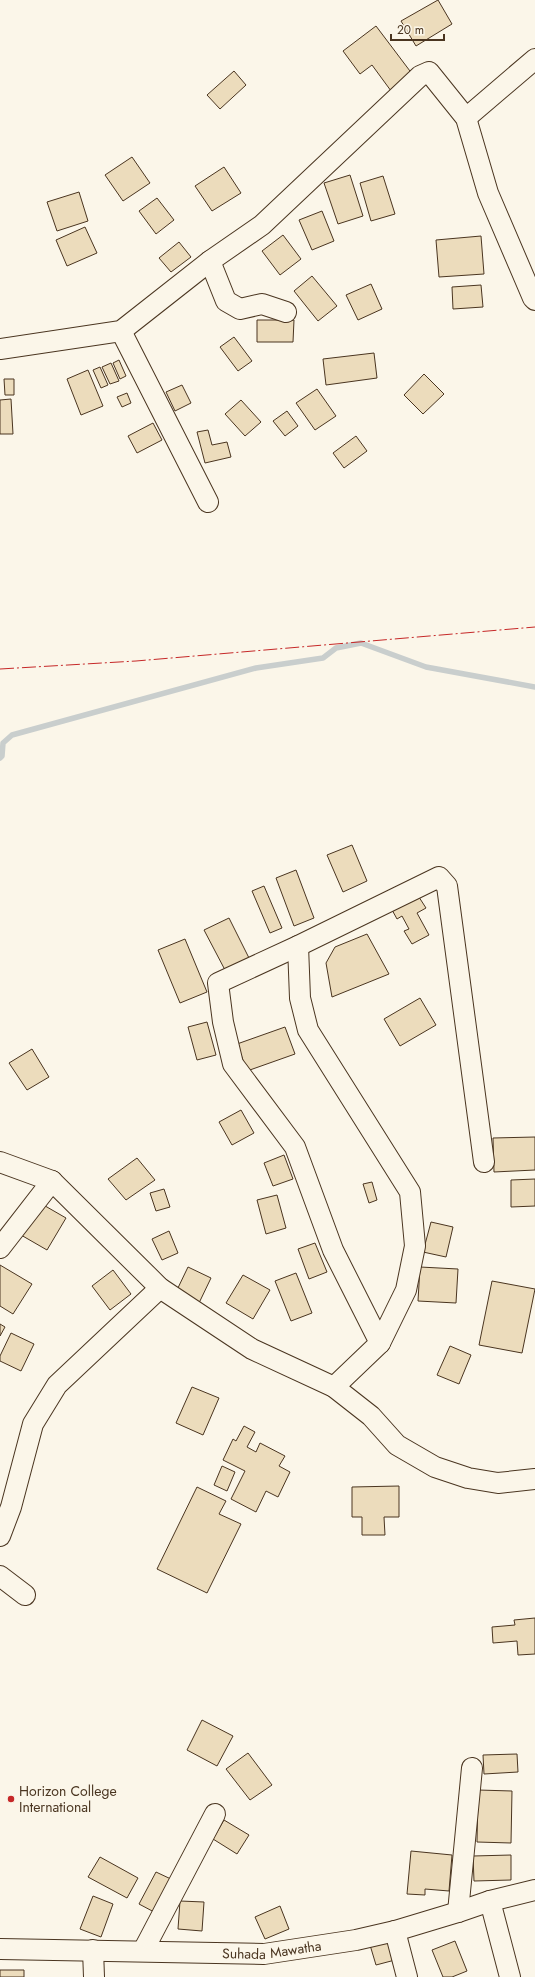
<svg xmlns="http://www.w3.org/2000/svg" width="535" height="1977" font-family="Jost,sans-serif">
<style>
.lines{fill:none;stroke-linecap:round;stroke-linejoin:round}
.stream{stroke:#c9cecd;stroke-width:5.5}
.building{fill:#ecdcbc;stroke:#4a3520}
.minor-casing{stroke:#4a3520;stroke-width:22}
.minor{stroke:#fbf6e9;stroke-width:20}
.power{stroke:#c62828;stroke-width:1;stroke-dasharray:14 3 2 3;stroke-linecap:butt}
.poi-dot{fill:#c62828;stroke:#fbf6e9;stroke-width:1.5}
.labels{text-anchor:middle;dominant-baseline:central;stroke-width:3;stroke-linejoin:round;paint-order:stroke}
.poi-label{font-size:14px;fill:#4a3520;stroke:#fbf6e9;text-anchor:start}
.street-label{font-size:14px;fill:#4a3520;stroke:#fbf6e9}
</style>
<rect width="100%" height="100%" fill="#fbf6e9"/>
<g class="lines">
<path class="stream" d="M 0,758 L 2,756 L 3,743 L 12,735 L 256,668 L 323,658 L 336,648 L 361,643 L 426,667 L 535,687"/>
</g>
<path class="building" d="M 438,0 L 452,24 L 416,46 L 401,21 Z
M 376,26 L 416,79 L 394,95 L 372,65 L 360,74 L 343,51 Z
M 234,71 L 246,85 L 220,109 L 207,95 Z
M 132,157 L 150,183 L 123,201 L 105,175 Z
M 224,167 L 241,193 L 212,211 L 195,186 Z
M 350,175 L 363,216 L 338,224 L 324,183 Z
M 383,176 L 395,214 L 371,221 L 360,183 Z
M 79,192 L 88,221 L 57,231 L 47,202 Z
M 157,198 L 174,220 L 156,234 L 139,211 Z
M 322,211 L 334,241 L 312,250 L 299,220 Z
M 85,227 L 97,253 L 67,266 L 56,240 Z
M 283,235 L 301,259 L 280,275 L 262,251 Z
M 481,236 L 484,274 L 439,277 L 436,240 Z
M 179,242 L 191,257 L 171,272 L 159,258 Z
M 312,276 L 337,306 L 318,321 L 294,291 Z
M 371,284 L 382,309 L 358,320 L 346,295 Z
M 481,285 L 483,307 L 453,309 L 452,287 Z
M 257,320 L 294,320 L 293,342 L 257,342 Z
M 234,337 L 252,361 L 238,371 L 220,347 Z
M 374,353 L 377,378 L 326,385 L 323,359 Z
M 119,360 L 126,376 L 120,379 L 113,363 Z
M 111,363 L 119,381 L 110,384 L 102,367 Z
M 100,367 L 108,385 L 101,388 L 93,370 Z
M 88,370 L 103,406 L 81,415 L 67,379 Z
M 424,374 L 444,394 L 423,414 L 404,395 Z
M 4,379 L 14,379 L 14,395 L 5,395 Z
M 182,385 L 191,403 L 175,411 L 166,392 Z
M 317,389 L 336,416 L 315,430 L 296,403 Z
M 127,393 L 131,403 L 122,407 L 117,397 Z
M 11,399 L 13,434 L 0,434 L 0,400 Z
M 241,400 L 261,422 L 245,436 L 225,414 Z
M 287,411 L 298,426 L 285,436 L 273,421 Z
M 153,423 L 162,440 L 137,453 L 128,436 Z
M 208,430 L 212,445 L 227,442 L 231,457 L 205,463 L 197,432 Z
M 356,436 L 367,451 L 344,468 L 333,453 Z
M 352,845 L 367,881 L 343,892 L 327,855 Z
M 296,870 L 314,918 L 294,926 L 276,878 Z
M 264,886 L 282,928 L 270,933 L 252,891 Z
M 417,894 L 426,908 L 417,913 L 429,935 L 412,944 L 404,931 L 409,929 L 402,916 L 397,919 L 391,908 Z
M 229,918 L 249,958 L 225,970 L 204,930 Z
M 367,934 L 389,974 L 332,997 L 326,963 L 335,947 Z
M 185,939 L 207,992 L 180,1003 L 158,950 Z
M 420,998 L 436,1025 L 400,1046 L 384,1019 Z
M 207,1022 L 216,1055 L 197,1060 L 188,1027 Z
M 285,1027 L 295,1054 L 247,1071 L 237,1044 Z
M 32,1049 L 49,1077 L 27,1090 L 9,1063 Z
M 241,1110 L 254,1133 L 232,1145 L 219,1122 Z
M 535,1137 L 535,1170 L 494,1172 L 493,1138 Z
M 284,1155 L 293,1179 L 273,1186 L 264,1163 Z
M 137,1158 L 155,1180 L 126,1200 L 108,1179 Z
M 535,1179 L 535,1206 L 511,1207 L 511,1180 Z
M 372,1182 L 377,1200 L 369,1203 L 363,1184 Z
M 164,1189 L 170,1207 L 156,1211 L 150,1193 Z
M 277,1195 L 286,1228 L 266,1234 L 257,1200 Z
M 40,1203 L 66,1218 L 47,1250 L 21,1235 Z
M 431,1222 L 453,1227 L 446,1257 L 423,1252 Z
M 169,1231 L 178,1253 L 162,1260 L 152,1239 Z
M 315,1243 L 327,1272 L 309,1279 L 298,1249 Z
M 0,1265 L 32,1284 L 13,1314 L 0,1306 Z
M 188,1267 L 211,1278 L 199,1303 L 176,1292 Z
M 420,1267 L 458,1269 L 456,1303 L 418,1301 Z
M 113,1270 L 131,1294 L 110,1310 L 92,1286 Z
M 296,1273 L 312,1313 L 291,1321 L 275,1281 Z
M 243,1275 L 270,1290 L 253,1319 L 226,1303 Z
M 492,1281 L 535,1289 L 522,1353 L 479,1345 Z
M 0,1324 L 5,1327 L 0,1336 Z
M 11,1333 L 34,1344 L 21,1371 L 0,1361 L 0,1356 Z
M 450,1346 L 471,1355 L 459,1384 L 437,1375 Z
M 192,1387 L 219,1398 L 203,1435 L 176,1423 Z
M 244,1426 L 255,1432 L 247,1447 L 256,1452 L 260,1443 L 285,1456 L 279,1466 L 290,1472 L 278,1497 L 266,1491 L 256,1512 L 231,1499 L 245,1471 L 223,1460 L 233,1439 L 236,1441 Z
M 222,1466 L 235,1472 L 227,1491 L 214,1485 Z
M 399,1486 L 399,1517 L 384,1517 L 385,1535 L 362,1535 L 362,1517 L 352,1517 L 352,1487 Z
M 197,1487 L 226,1501 L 219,1514 L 241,1524 L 207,1593 L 157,1569 Z
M 535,1618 L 535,1654 L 518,1655 L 517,1641 L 493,1643 L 492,1627 L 515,1625 L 514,1620 Z
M 202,1720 L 233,1736 L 217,1766 L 187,1750 Z
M 248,1753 L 272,1785 L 250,1800 L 226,1769 Z
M 517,1754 L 518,1772 L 484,1774 L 483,1755 Z
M 478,1790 L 512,1791 L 511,1843 L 477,1842 Z
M 224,1820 L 249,1835 L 237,1854 L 213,1839 Z
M 411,1851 L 452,1855 L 449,1891 L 425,1889 L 425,1895 L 407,1894 Z
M 511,1855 L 511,1880 L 474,1881 L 473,1856 Z
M 100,1857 L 138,1878 L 127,1898 L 88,1877 Z
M 156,1872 L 173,1880 L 156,1913 L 139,1904 Z
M 93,1896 L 113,1904 L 101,1937 L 80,1929 Z
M 180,1901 L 204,1902 L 202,1931 L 178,1929 Z
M 280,1906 L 289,1929 L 265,1939 L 255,1917 Z
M 390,1940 L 395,1960 L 376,1965 L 370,1945 Z
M 455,1941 L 467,1971 L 452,1977 L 443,1977 L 432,1950 Z
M 0,1970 L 24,1970 L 24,1977 L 0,1977 Z"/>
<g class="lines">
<g class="minor-casing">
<g id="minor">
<path d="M 466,118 L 535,59"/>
<path d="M 210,261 L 226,301 L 240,309 L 262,304 L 286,312"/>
<path d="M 121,331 L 208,502"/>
<path d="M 0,349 L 121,331 L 210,261 L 262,225 L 420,76 L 429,72 L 466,118 L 488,193 L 533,298 L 535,300"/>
<path d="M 298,946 L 300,998 L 308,1030 L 410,1192 L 415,1246 L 406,1290 L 380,1343"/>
<path d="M 0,1162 L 52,1181 L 160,1288 L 252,1349 L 334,1387 L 371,1416 L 397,1445 L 435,1467 L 468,1478 L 498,1483 L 535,1479"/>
<path d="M 0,1248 L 52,1181"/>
<path d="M 334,1387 L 380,1343 L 333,1250 L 295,1147 L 233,1064 L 223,1022 L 218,983 L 298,946 L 439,877 L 447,886 L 484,1162"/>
<path d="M 0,1536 L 11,1507 L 33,1424 L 57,1385 L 160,1288"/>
<path d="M 0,1576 L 25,1595"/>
<path d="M 490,1901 L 510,1977"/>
<path d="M 458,1912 L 472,1768"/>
<path d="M 395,1931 L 407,1977"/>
<path id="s1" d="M 0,1949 L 264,1954 L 356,1940 L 395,1931 L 458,1912 L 490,1901 L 535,1890"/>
<path d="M 93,1950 L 94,1977"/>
<path d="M 143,1951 L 215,1814"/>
</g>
</g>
<use href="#minor" class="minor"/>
<path class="power" d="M 0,669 L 136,661 L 535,627"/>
</g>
<circle class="poi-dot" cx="11" cy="1799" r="4"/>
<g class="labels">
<g class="poi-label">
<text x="19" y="1791">Horizon College<tspan x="19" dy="16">International</tspan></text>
</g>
<g class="street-label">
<text stroke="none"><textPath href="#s1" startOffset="272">Suhada Mawatha</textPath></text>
</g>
</g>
<path d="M391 34v6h53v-6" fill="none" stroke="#4a3520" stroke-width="2"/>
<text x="397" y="34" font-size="12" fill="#4a3520" stroke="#fbf6e9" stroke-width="3" paint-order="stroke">20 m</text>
</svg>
